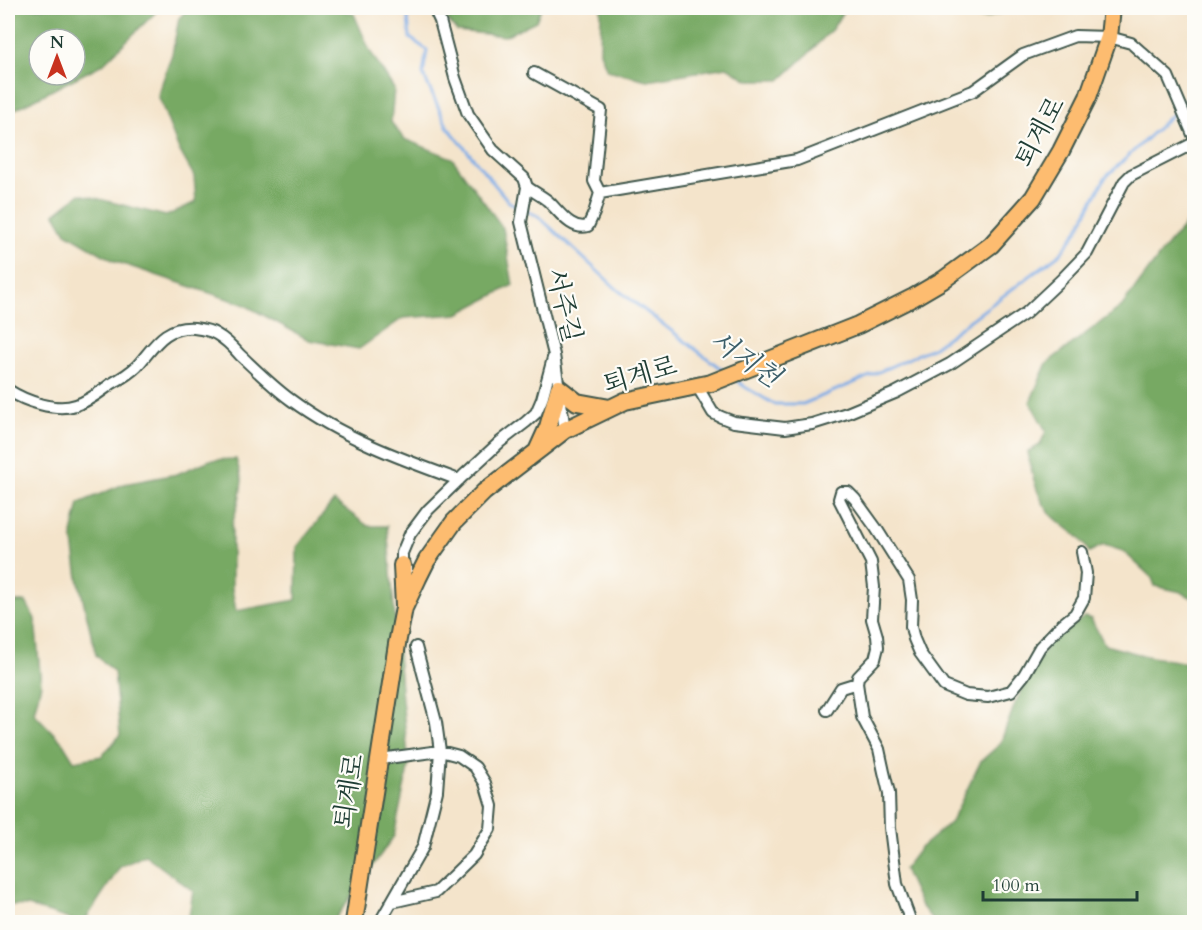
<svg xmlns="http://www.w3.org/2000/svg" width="1202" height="930" font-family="Cardo,'Noto Serif KR',serif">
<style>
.forest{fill:#77a964;stroke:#4b734c;stroke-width:1.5;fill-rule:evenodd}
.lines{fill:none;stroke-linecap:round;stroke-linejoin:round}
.stream{stroke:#7cabe6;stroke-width:3}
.street-casing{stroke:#3f564b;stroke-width:14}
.primary-casing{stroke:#3f564b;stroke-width:20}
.street{stroke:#fff;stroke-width:10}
.primary{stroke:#fdbc6f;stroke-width:16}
.labels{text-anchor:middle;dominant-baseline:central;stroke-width:4.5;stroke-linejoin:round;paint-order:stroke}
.street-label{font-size:26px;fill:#1f3d34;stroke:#fdfcf7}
.water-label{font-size:27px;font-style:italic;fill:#3b5e69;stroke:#fdfcf7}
</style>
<rect width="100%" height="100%" fill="#fdfcf7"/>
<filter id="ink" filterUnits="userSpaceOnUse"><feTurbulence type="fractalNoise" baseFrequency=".0167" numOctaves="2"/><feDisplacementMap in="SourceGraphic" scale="12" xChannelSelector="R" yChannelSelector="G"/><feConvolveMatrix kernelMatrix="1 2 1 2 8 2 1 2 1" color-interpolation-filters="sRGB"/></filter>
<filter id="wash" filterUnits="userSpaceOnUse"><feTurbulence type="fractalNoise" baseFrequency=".008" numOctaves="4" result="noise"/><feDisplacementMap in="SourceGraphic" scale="24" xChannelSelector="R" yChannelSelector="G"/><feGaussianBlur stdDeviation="1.35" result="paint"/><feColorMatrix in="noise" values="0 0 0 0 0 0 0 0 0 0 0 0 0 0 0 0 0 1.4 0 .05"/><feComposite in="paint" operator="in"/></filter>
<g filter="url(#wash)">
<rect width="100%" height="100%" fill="#f4e4cb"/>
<path class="forest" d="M 8,8 L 160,8 L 103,64 L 8,113 ZM 39,39 L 75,39 L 75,75 L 39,75 Z
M 189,8 L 336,8 L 354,14 L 370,51 L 394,89 L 391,122 L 404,139 L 452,158 L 503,228 L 513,285 L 458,314 L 403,318 L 359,349 L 309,340 L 243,304 L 114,261 L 66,233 L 55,214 L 80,194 L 166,216 L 196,202 L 194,176 L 178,148 L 158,95 L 172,54 L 179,18 Z
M 438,8 L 541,8 L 536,21 L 505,36 L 457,31 Z
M 601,8 L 845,8 L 833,28 L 809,53 L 780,80 L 748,80 L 727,67 L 647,80 L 607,70 L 600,52 Z
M 923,8 L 1013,8 L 987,18 L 932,17 Z
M 1194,215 L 1194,599 L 1181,592 L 1155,586 L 1152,578 L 1123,551 L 1104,545 L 1089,552 C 1080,533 1063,528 1050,513 C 1036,497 1031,472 1028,452 L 1040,445 L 1046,431 L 1030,402 L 1047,363 L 1122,306 L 1169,243 Z
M 236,459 L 242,480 L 240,496 L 232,525 L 232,589 L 236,611 L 296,600 L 297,547 L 334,501 L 368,526 L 387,526 L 402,700 L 409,764 L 394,836 L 333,922 L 188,922 L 193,891 L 145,855 L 120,867 L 84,922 L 78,922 L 28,906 L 8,905 L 8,602 L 26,602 L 35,619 L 41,684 L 34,713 L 63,743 L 74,761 L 102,756 L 120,735 L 114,672 L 96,655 L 78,578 L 72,534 L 79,503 L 124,484 L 177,474 L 210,460 Z
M 1084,617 L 1091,619 L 1105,645 L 1146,656 L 1194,664 L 1194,922 L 934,922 L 920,904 L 904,869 L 920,848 L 951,822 L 981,761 L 1000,744 L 1016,701 L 1048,644 Z"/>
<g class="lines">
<path class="stream" d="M 407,8 L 410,38 L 427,50 L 423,74 L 447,126 L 509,202 L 521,208
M 1183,103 L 1194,93
M 527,211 L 538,216 L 618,290 L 724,371
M 736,380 L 745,387 L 774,404 L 803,404 L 863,379 L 934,347 L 1061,253 L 1077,231 L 1105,178 L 1179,108"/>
</g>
</g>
<g filter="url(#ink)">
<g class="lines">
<g class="street-casing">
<path id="street" d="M 434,8 L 440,21 L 455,78 L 468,114 L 493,150 L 524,178 L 527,187
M 534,73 L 601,110 L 594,181 L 600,193 L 594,213 L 588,226 C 571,231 559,211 548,201 C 542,196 534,192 527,187 L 521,222 L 554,355 L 565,430
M 600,193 L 797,160 L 973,91 L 1023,55 L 1075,36 L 1109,37 L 1131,43 L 1168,76 L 1194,137
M 697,386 L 713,413 L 721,417 L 734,422 L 785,428 L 812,424 L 847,413 L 895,393 L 950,364 L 1026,313 L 1061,280 L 1087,253 L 1124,182 L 1131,175 L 1194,143
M 8,390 C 25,401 55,412 76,405 C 89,401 100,392 111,384 C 120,379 130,373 137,366 C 155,346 164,326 194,328 C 202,329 210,330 216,334 C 225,339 233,347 240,355 C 256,370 273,387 291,400 C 341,437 401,459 459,480
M 407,569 L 402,565 L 402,553 L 410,534 L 428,510 L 463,476 L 500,442 L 526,422 L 536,413 L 542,399 L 553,358
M 857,683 L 862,717 L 879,749 L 884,772 L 889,793 L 890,828 L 897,884 L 911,922
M 827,710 L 841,688 L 857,683 L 858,677 L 875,659 L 878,647 L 877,636 L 872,619 L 874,587 L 871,562 L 839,499 L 841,492 L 848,492 L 855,499 L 876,528 L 909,580 L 912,600 L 911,627 L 914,639 L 920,653 L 944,686 L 966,695 L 988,697 L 1011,691 L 1024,675 L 1040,647 L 1060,626 L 1075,614 L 1084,598 L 1086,573 L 1082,552
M 380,759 L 440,751 L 459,756 L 475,767 L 485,783 L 492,806 L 490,829 L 474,855 L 436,892 L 392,902
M 380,922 L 423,847 L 437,791 L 440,751 L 436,722 L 416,647"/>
</g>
<g class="primary-casing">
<path id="primary" d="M 538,449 L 548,427 L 559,388 L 577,402 L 610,408
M 402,565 L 404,606
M 354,922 L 397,644 L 404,608 L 418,578 L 427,560 L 454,522 L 484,492 L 565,430 L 625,401 L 711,383 L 858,325 L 914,297 L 943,280 L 991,245 L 1033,198 L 1061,151 L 1088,97 L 1109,37 L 1112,8"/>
</g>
<use href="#street" class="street"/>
<use href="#primary" class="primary"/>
</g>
</g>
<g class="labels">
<g class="street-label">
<text transform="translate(1040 132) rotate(-62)">퇴계로</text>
<text transform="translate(564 305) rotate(76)">서주길</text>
<text transform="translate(640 375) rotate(-16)">퇴계로</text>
<text transform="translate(349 791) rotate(-81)">퇴계로</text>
</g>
<g class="water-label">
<text transform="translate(745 359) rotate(34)">서지천</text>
</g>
</g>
<rect width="1202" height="930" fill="none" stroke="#fdfcf7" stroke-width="30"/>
<g transform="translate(57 57)"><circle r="28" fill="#fdfcf7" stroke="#a4b0a9" stroke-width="1.5"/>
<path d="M0-4.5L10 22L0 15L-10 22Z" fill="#c8321e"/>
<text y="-9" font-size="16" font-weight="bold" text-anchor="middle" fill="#1f3d34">N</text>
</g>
<path d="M983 891v9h154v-9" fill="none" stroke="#1f3d34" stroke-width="3"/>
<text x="992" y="891" font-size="18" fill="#1f3d34" stroke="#fdfcf7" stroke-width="4.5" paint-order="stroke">100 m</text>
</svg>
